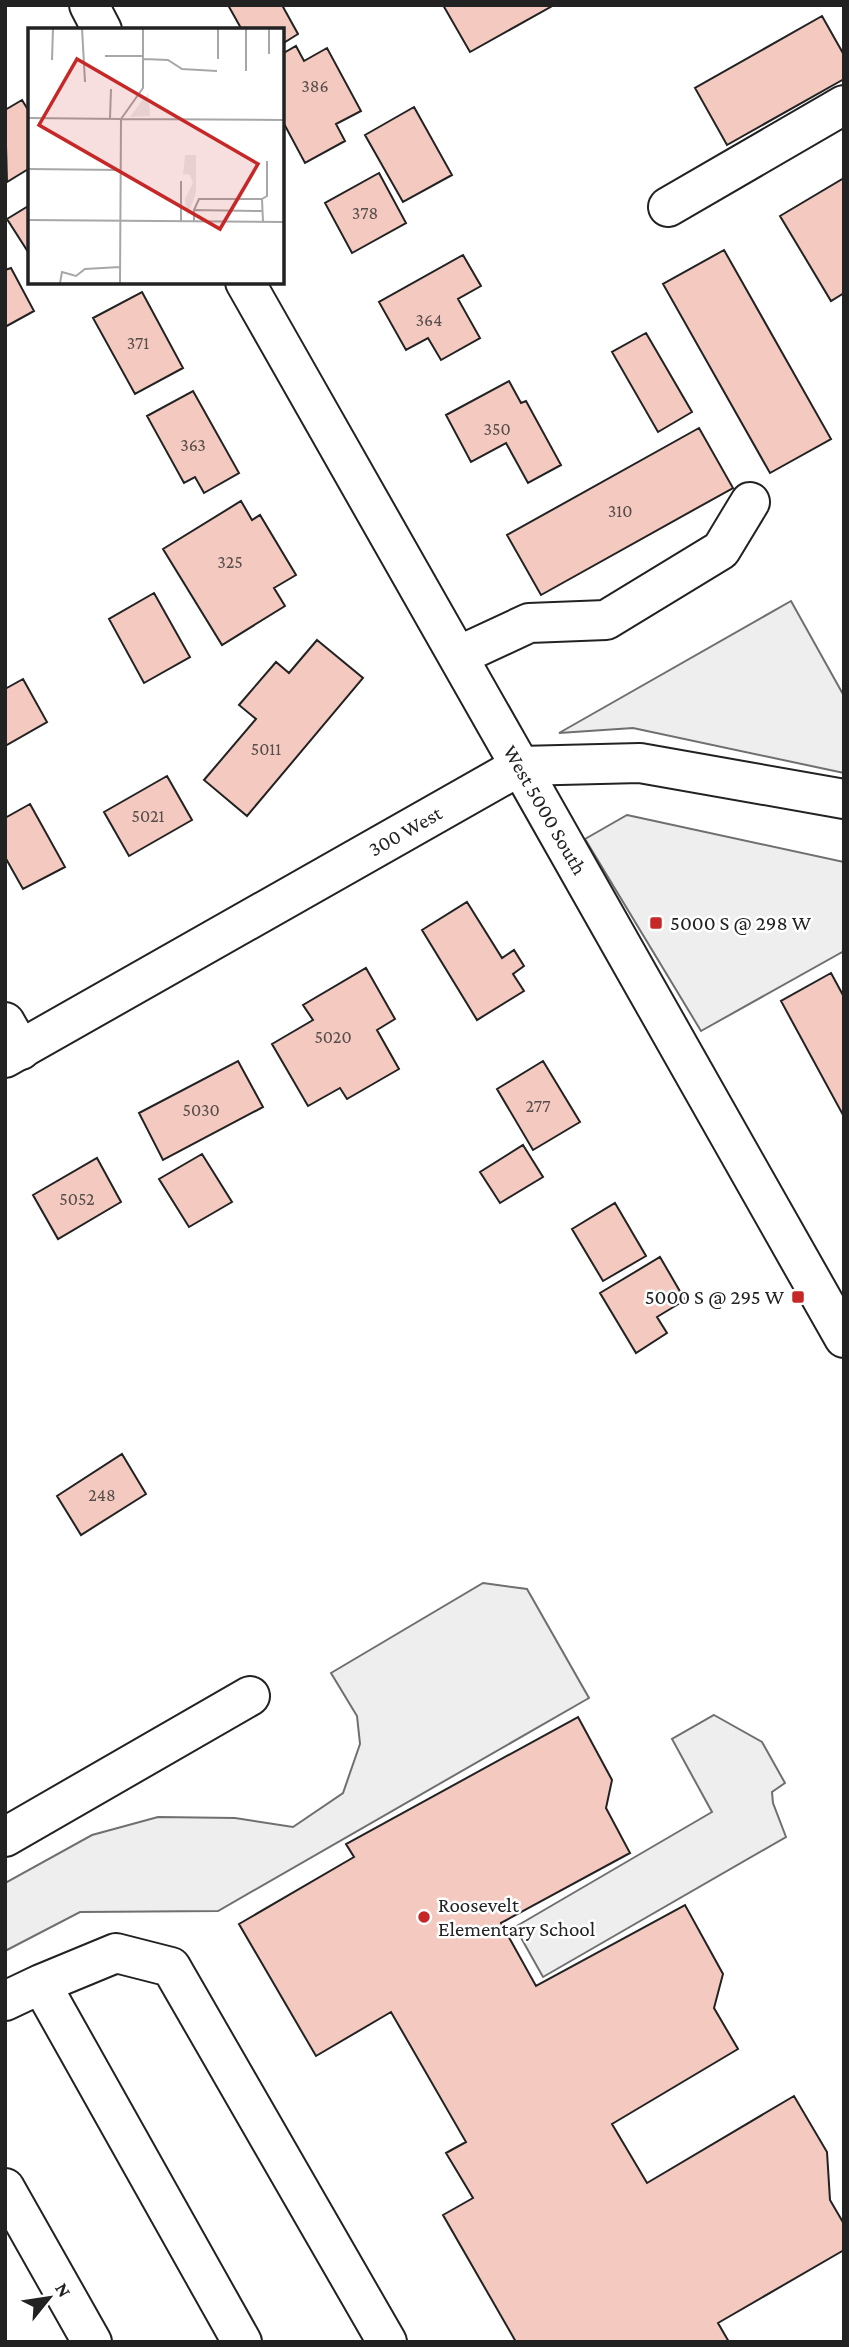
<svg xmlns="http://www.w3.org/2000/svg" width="849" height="2347" font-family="'Crimson Pro',serif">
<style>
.green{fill:#eee;stroke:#6f6f6f;stroke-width:2}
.building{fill:#f3c9c0;stroke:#222;stroke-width:2}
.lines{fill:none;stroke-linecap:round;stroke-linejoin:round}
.minor-casing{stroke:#222;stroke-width:42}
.major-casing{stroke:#222;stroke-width:42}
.minor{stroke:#fff;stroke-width:38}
.major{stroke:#fff;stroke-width:38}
.poi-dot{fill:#c62828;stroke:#fff;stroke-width:2.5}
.labels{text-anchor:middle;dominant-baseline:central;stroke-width:5;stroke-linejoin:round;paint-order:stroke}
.number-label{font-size:18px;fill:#564c4a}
.street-label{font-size:21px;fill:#222;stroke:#fff}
.poi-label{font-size:21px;fill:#222;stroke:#fff;text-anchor:start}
.inset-road{fill:none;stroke:#a7a7a7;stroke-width:2}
.view{fill:#c62828;fill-opacity:0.15;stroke:#c62828;stroke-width:3.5}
.inset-edge{fill:none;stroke:#222;stroke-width:3.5}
</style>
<rect width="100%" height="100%" fill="#fff"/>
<path class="green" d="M 791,601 L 844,696 L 844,773 L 633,728 L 559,733 Z
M 627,815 L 844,862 L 844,951 L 701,1031 L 585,839 Z
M 483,1583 L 527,1589 L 589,1698 L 218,1911 L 80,1912 L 5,1951 L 5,1883 L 92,1835 L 158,1817 L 235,1818 L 293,1827 L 343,1793 L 360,1744 L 357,1716 L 331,1673 Z
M 714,1715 L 762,1742 L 785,1783 L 772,1792 L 773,1803 L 786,1837 L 543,1977 L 515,1927 L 712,1812 L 672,1739 Z"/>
<path class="building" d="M 228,5 L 282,5 L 298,34 L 282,44 L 282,30 L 242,30 Z
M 443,5 L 554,5 L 470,52 Z
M 822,16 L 844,55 L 844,79 L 727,145 L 695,88 Z
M 296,46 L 304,61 L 327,48 L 361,111 L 336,124 L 345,141 L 305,163 L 282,120 L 282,54 Z
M 22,100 L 30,113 L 30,168 L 7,182 L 5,110 Z
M 414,107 L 452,175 L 403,202 L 365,135 Z
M 379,173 L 406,223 L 352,253 L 325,203 Z
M 844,178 L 844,293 L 831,301 L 780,216 Z
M 30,205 L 30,255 L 7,219 Z
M 724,250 L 831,439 L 770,473 L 663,284 Z
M 463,255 L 481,286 L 458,299 L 480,338 L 441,360 L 428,338 L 406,350 L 379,302 Z
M 11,268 L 34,311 L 5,327 L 5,270 Z
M 142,292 L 183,368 L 135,394 L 93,318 Z
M 646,333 L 692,412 L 658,432 L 612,352 Z
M 509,381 L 521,403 L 526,401 L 561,465 L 528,483 L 506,443 L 471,462 L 446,415 Z
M 193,391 L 239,473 L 204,493 L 195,477 L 184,483 L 147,416 Z
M 699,428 L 733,488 L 541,595 L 507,535 Z
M 241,501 L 252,520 L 260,515 L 296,575 L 274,588 L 285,606 L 222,645 L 163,549 Z
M 154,593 L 190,657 L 144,683 L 109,619 Z
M 317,640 L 363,678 L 247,816 L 204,780 L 256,719 L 239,705 L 276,662 L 289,673 Z
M 23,679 L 47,722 L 5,746 L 5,689 Z
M 167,776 L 192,820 L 129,856 L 104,812 Z
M 30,804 L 65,867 L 23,889 L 5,857 L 5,818 Z
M 467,902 L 502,958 L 514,950 L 524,966 L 513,974 L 524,991 L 477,1020 L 422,930 Z
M 366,968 L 395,1019 L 377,1030 L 399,1069 L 347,1099 L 340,1088 L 308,1106 L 272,1044 L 313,1020 L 303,1005 Z
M 831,973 L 844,997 L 843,1115 L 781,1001 Z
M 238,1061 L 263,1107 L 163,1160 L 139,1113 Z
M 543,1061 L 580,1122 L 533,1150 L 497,1089 Z
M 523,1145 L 543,1177 L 500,1203 L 480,1172 Z
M 202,1154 L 232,1202 L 189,1227 L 159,1179 Z
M 97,1158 L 121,1202 L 58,1239 L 33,1195 Z
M 615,1203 L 646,1256 L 603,1281 L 572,1229 Z
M 660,1257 L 685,1300 L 657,1317 L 667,1333 L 636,1353 L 600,1293 Z
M 122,1454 L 146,1494 L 81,1535 L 57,1496 Z
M 578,1717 L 612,1780 L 606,1808 L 630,1853 L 501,1923 L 536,1986 L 685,1905 L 723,1974 L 714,2008 L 738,2049 L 612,2124 L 647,2183 L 794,2096 L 827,2152 L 830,2200 L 844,2224 L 844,2250 L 718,2323 L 729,2342 L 516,2342 L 443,2215 L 473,2198 L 446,2153 L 466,2142 L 391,2012 L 316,2056 L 239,1924 L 354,1857 L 346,1844 Z"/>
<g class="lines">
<g class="minor-casing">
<path id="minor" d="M 89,5 L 102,30
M 668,207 L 844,105
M 245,282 L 520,766
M 458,656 L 529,623 L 606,620 L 721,550 L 750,502
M 5,1022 L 21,1050
M 5,1837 L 250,1696
M 41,1984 L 116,1953 L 171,1967 L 387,2342
M 5,2001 L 41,1984 L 242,2342
M 5,2188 L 92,2342"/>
</g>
<g class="major-casing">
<g id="major">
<path d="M 520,766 L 844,1338"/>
<path id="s1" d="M 5,1058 L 520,766 L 640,763 L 844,799"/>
</g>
</g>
<use href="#minor" class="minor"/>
<use href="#major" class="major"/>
</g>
<g class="poi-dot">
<rect x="649" y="916" width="14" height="14" rx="3.5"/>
<rect x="791" y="1290" width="14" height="14" rx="3.5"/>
<circle cx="424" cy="1917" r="7"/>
</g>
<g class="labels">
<g class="number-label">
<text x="315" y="86">386</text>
<text x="365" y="213">378</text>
<text x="429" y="320">364</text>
<text x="138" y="343">371</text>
<text x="497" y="429">350</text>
<text x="193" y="445">363</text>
<text x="620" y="511">310</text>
<text x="230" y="562">325</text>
<text x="266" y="749">5011</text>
<text x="148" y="816">5021</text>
<text x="333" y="1037">5020</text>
<text x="538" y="1106">277</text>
<text x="201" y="1110">5030</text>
<text x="77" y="1199">5052</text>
<text x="102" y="1495">248</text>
</g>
<g class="street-label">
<text transform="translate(545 810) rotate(60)">West 5000 South</text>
<text stroke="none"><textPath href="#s1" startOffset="460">300 West</textPath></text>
</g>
<g class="poi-label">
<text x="670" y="923">5000 S @ 298 W</text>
<text x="784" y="1297" text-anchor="end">5000 S @ 295 W</text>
<text x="438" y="1905">Roosevelt<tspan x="438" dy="24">Elementary School</tspan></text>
</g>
</g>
<g transform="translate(28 28)">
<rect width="256" height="256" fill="#fff"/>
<path d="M 120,60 L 122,88 L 102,89 L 120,65 ZM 157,127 L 168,127 L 168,165 L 159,189 L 157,171 L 165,155 L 162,147 L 155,146 Z" fill="#eee"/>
<path class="inset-road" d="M 54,0 L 57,54M 190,0 L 190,31M 241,0 L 241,26M 77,28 L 115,28M 115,31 L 140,32 L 154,41 L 189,43M 24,32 L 25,0M 218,43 L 218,0M 0,90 L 93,91M 82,90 L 83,61M 93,91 L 256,92M 0,141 L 93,142M 234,171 L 239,168 L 239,133M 166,182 L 171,171 L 234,171 L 235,194M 0,192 L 256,194M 153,193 L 153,153M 166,194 L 166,182 L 234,183M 32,255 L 34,244 L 48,248 L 57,241 L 92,239M 92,255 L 93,91 L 115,60 L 115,0"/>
<path class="view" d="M 49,31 L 230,136 L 192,201 L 11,97 Z"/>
<rect width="256" height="256" class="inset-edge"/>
</g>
<rect width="849" height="2347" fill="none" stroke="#222222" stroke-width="14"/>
<g transform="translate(49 2298) rotate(60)" stroke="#ffffff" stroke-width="5" paint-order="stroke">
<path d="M0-5L12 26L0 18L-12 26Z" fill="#222222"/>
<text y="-10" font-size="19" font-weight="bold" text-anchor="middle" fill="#222222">N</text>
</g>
</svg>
